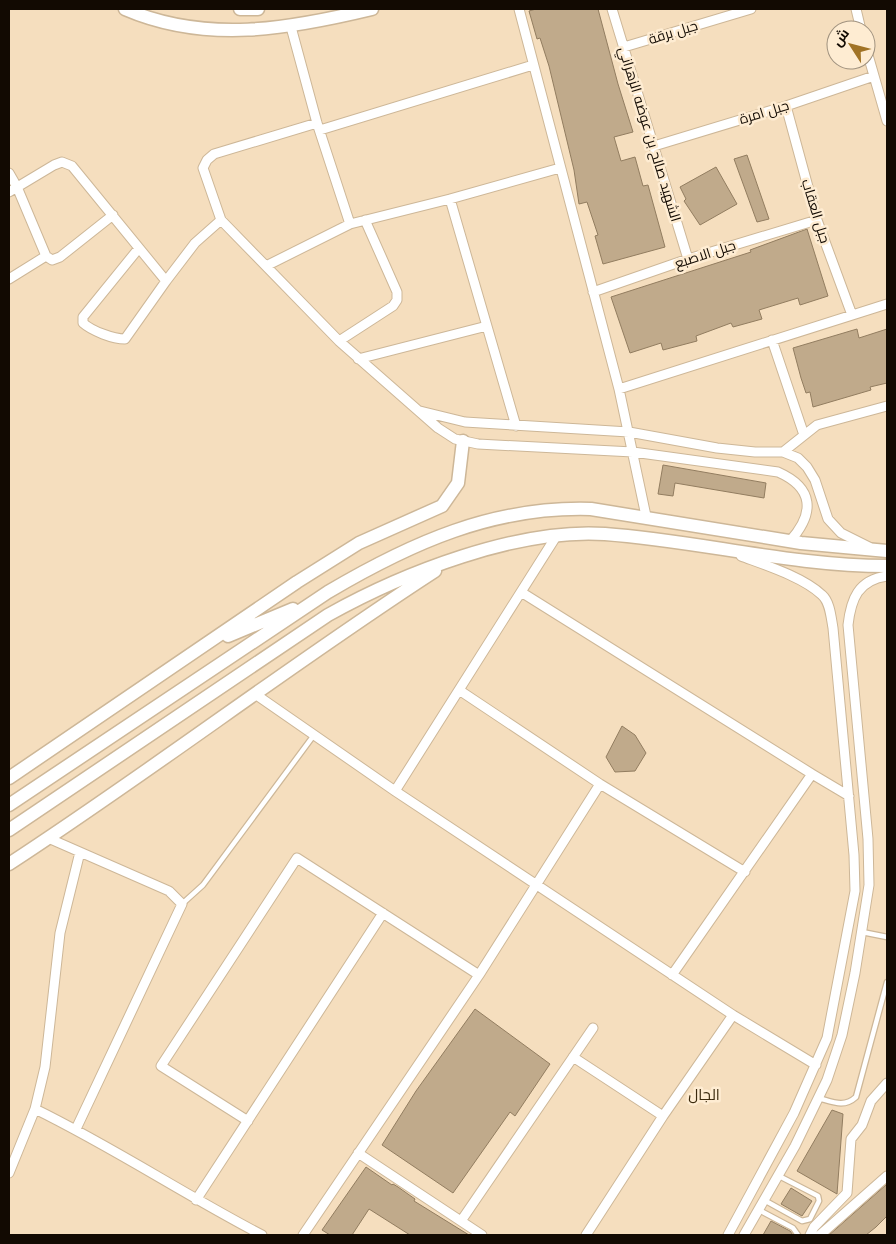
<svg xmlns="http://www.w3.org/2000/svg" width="896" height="1244" font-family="Jost,Cairo,sans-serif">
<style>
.building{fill:#c0aa8b;stroke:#927d60}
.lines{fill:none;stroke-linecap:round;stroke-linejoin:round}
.lane-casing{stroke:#cdb798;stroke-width:7}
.street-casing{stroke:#cdb798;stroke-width:11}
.secondary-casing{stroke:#cdb798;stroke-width:15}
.lane{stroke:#fff;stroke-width:4.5}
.street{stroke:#fff;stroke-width:9}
.secondary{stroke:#fff;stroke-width:12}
.labels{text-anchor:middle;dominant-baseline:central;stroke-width:5;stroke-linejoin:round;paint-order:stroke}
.street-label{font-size:14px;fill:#120a02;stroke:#feecd2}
.neighbourhood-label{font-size:15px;fill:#3a290d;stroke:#feecd2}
</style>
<rect width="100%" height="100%" fill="#f5debe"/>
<path class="building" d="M 536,9 L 598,9 L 618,84 L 633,132 L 614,137 L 621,161 L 635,157 L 643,186 L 648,185 L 665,247 L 603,264 L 595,236 L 598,235 L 587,202 L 579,204 L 574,170 L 549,66 L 540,38 L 537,39 L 529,11 Z
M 747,155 L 769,219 L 757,222 L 734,159 Z
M 716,167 L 737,204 L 700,225 L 684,201 L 686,199 L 680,187 Z
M 807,229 L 828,296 L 800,305 L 798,298 L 759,310 L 762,319 L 733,327 L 731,323 L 696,336 L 697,341 L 663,350 L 661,343 L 630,353 L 611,297 L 751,252 L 750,250 Z
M 857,329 L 859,338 L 887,329 L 887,383 L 870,387 L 871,390 L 813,407 L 810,392 L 806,393 L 801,378 L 793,348 Z
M 663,465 L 766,483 L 764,498 L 675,483 L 673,496 L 658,494 Z
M 622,726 L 635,735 L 646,753 L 635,771 L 615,772 L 606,757 Z
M 475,1009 L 550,1064 L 515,1116 L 510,1112 L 453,1193 L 382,1145 L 416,1091 Z
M 832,1110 L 843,1114 L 837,1194 L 797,1171 Z
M 366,1167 L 392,1185 L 393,1184 L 398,1187 L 415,1199 L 414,1201 L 469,1235 L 410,1235 L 369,1209 L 352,1235 L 330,1235 L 322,1230 Z
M 887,1184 L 887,1216 L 876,1227 L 866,1235 L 829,1235 Z
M 791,1188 L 812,1201 L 802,1216 L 781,1204 Z
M 771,1221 L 790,1231 L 793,1235 L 763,1235 Z"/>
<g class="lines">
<g class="lane-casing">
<path id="lane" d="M 182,904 L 203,885 L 314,735
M 862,932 L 887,937
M 818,1098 C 833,1102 844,1108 856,1097 L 887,982
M 764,1200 L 802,1221 L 810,1219 L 819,1201 L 818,1196 L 779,1176
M 759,1210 L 793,1228 L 798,1235"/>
</g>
<g class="street-casing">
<path id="street" d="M 519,9 L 619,389 L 646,516
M 612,9 L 688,259
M 856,9 L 861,30
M 291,27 L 317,123 L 350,224
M 624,47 L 751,9
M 866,48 L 887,121
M 786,106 L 817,220 L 852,315
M 317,123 L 214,154 L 207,160 L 203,168 L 221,220 L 339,341 L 438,428 L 455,439 L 478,444 L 633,452 L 778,472 C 814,488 815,513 790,541
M 320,130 L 533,65
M 654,146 L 786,106 L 874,76
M 9,173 L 17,187 L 46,256 L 52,260 L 60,257 L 113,215
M 9,192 L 54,165 L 62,162 L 72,166 L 166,281 L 195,243 L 221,220
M 450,199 L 516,426
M 139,248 L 83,317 L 83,323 C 92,331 113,339 125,339 L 166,281
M 266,266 L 350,224 L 450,199 L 560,168
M 9,279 L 46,256
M 593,292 L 688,259 L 817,220
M 772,340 L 804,435
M 339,341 L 393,306 L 397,300 L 397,292 L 365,220
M 358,359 L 487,326
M 619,389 L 887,304
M 420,411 L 465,422 L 629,432 L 717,448 L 755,452 L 783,452 L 798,458 L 807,467 L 815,480 L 828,519 L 841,533 L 869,547
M 783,452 L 817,425 L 887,406
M 521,592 L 812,774 L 672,975
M 459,690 L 600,784 L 745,872
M 255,694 L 395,791 L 733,1015 L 816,1065
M 812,774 L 849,796
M 395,791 L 557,535
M 48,838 L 169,891 L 182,904 L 76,1129
M 573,1057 L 663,1116
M 35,1109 C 113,1147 185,1195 262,1235
M 248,1121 L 161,1066 L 297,858 L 479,975
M 358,1153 L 482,1235
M 9,1173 L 35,1109 L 45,1067 L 60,933 L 80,852
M 196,1200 L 383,913
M 461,1221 L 593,1028
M 303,1235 L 479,975 L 600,784
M 586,1235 L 663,1116 L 733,1015
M 728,1235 L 794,1113 L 827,1038 L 855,891 L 854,855 L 833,628 C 831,617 830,602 822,595 C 803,577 765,565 741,556
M 744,1235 L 795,1146 L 827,1080 L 842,1035 L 855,973 L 869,885 L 868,839 L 848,625 C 851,599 858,580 887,576
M 810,1235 L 814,1227 L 847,1193 L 851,1139 L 862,1125 L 871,1101 L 887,1083
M 820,1235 L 887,1176"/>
</g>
<g class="secondary-casing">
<path id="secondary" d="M 125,9 C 206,44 289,29 372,9
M 240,9 L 258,9
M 228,636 L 293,609
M 9,778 L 297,582 L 359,543 L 442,506 L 458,483 L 463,441
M 9,805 L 328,592 C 411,543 493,506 591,509 L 801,543 L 887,551
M 9,830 L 328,615 C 403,573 518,528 605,534 C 700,541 792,566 887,566
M 9,864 C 153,770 290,665 435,571"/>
</g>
<use href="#lane" class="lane"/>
<use href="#street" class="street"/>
<use href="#secondary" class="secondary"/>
</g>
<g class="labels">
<g class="street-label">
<text transform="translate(673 32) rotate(-17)">جبل برقة</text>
<text transform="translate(764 112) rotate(-17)">جبل امرة</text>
<text transform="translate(650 134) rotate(73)">الشهيد صالح بن عوضه الزهراني</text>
<text transform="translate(816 211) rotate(73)">جبل العقاب</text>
<text transform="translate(705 254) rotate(-18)">جبل الاصبع</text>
</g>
<g class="neighbourhood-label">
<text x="704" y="1095">الجال</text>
</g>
</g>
<rect width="896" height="1244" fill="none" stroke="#120a02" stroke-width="20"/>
<g transform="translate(851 45) rotate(306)"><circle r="24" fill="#feecd2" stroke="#a0927f"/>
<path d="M0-4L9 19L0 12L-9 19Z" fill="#a17325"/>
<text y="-8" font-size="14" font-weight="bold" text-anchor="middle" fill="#120a02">ش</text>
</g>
</svg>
